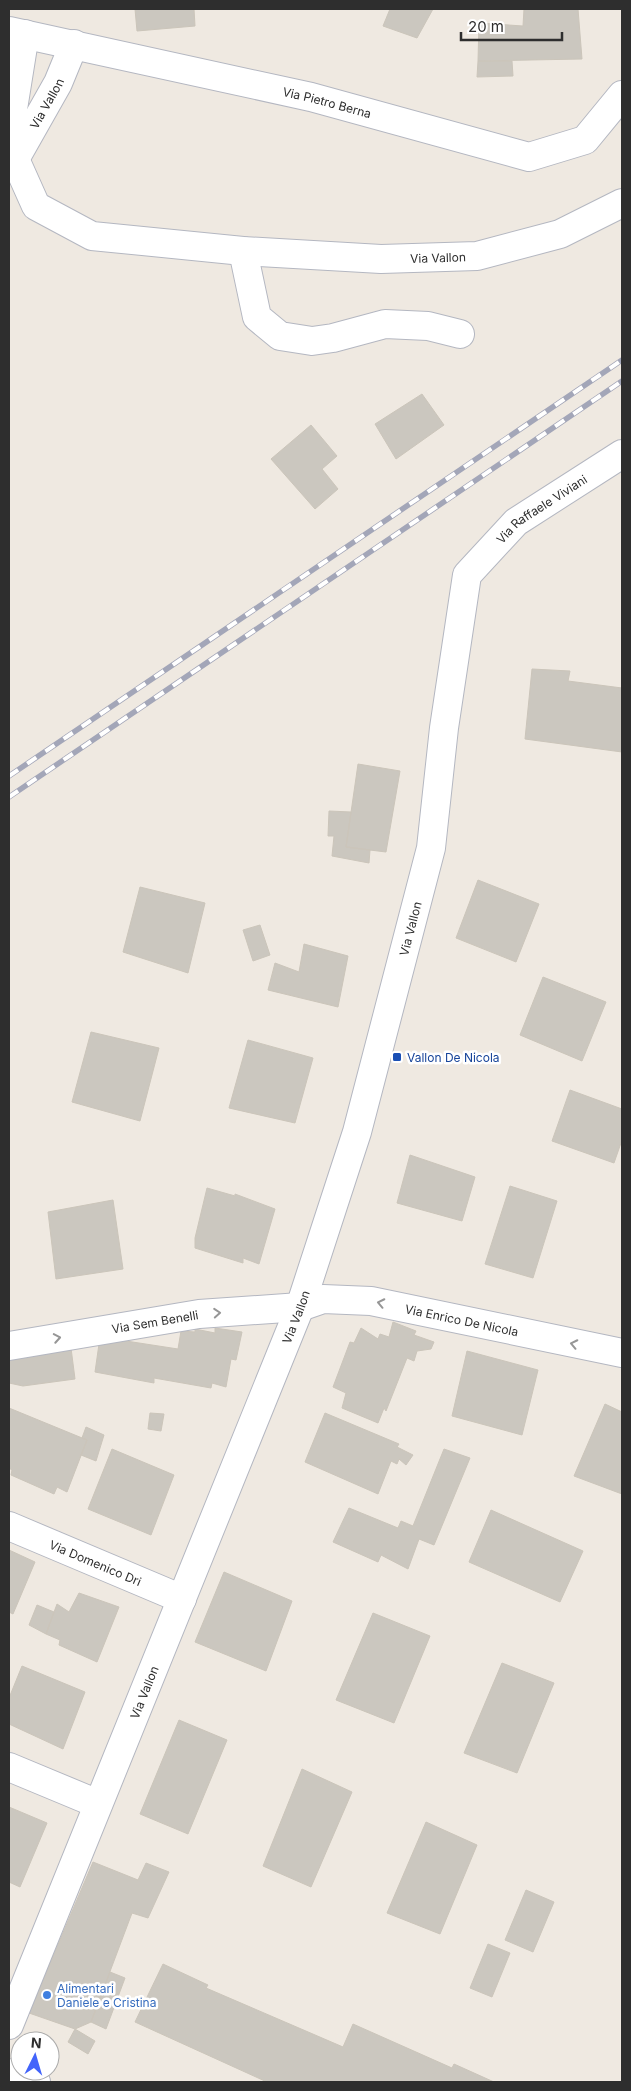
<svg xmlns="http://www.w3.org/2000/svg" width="631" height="2091" font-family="Inter,sans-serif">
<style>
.building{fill:#cbc7bf;stroke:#cbc5ba}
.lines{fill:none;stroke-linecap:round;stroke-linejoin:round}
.minor-casing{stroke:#b4b7c1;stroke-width:30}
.minor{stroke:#fff;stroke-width:28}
.rail-casing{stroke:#a3a6b8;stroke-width:5.5}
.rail{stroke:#fff;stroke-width:4;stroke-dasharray:11;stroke-linecap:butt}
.oneway{stroke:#969696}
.transit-dot{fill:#1a4fb4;stroke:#fff;stroke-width:2}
.shop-dot{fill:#3f7fe0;stroke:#fff;stroke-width:2}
.labels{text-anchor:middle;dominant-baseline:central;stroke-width:5;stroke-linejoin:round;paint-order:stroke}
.street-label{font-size:12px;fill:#2e2e2e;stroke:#fff}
.transit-label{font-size:12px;fill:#164399;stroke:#fff;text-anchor:start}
.shop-label{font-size:12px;fill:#366cbe;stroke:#fff;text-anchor:start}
</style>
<rect width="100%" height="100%" fill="#efe9e1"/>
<path class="building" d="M 135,9 L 194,9 L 195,26 L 137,31 Z
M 390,9 L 433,9 L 417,38 L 383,26 Z
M 524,9 L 578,9 L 582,59 L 478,61 L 479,23 L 523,26 Z
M 478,61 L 512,61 L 513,76 L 477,77 Z
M 422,394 L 444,425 L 396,459 L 375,424 Z
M 311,425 L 337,456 L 322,469 L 338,489 L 315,509 L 271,459 Z
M 532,669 L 570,671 L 568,681 L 622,688 L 622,752 L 525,739 Z
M 358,764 L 400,771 L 386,852 L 346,847 Z
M 329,811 L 351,812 L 346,847 L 370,850 L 369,863 L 332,856 L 334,836 L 328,836 Z
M 478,880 L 539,904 L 516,962 L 456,938 Z
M 140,887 L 205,903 L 188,973 L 123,952 Z
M 260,925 L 270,955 L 253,961 L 243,930 Z
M 304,944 L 348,956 L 338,1007 L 268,990 L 275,963 L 299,972 Z
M 543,977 L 606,1002 L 582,1061 L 520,1035 Z
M 91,1032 L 159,1048 L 140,1121 L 72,1102 Z
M 248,1040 L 313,1058 L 295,1123 L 229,1108 Z
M 570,1090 L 622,1109 L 622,1140 L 614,1163 L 552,1141 Z
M 410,1155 L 475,1177 L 462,1221 L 397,1203 Z
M 510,1186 L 557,1201 L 533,1278 L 485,1264 Z
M 207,1188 L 235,1196 L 235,1194 L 275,1209 L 259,1264 L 243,1258 L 243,1263 L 195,1248 L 195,1238 Z
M 113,1200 L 123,1269 L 56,1279 L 48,1212 Z
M 393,1322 L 416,1331 L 414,1335 L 434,1342 L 431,1349 L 417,1351 L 414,1361 L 407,1358 L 386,1411 L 384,1408 L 378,1423 L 342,1408 L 346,1393 L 333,1387 L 350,1342 L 354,1343 L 361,1328 L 378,1339 L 380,1334 L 389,1337 Z
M 215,1328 L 242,1332 L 236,1360 L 231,1359 L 226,1387 L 212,1383 L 211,1388 L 154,1378 L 154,1383 L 95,1372 L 100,1337 L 178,1349 L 181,1331 L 195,1332 L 195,1329 L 215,1333 Z
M 71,1348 L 75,1379 L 23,1386 L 9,1383 L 9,1359 Z
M 467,1351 L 538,1370 L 522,1435 L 452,1416 Z
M 605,1404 L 622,1412 L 622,1494 L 574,1476 Z
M 9,1408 L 87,1440 L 67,1492 L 57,1487 L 54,1494 L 11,1475 L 12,1470 L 9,1468 Z
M 150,1413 L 164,1414 L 161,1431 L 148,1429 Z
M 325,1413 L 399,1444 L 397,1447 L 413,1455 L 406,1465 L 399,1459 L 397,1464 L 391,1461 L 378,1494 L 305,1462 Z
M 86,1427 L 104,1435 L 96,1461 L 81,1455 L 87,1440 L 82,1438 Z
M 112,1449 L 174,1475 L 151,1535 L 88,1509 Z
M 444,1449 L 470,1458 L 434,1545 L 419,1539 L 408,1569 L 381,1555 L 378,1562 L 333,1542 L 349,1508 L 398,1528 L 401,1521 L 413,1526 Z
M 491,1510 L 583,1551 L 560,1602 L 469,1562 Z
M 9,1550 L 35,1562 L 13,1614 L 9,1612 Z
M 224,1572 L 292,1601 L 266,1671 L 195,1642 Z
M 79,1593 L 119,1607 L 97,1662 L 59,1645 L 60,1640 L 46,1634 L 57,1604 L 69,1612 Z
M 37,1605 L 54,1612 L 46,1634 L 29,1625 Z
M 373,1613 L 430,1636 L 394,1723 L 336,1700 Z
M 502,1663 L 554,1683 L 517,1773 L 464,1753 Z
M 22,1666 L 85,1692 L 63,1749 L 9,1724 L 9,1698 Z
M 179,1720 L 227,1740 L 188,1834 L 140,1814 Z
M 302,1769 L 352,1792 L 311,1887 L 263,1866 Z
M 9,1807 L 47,1823 L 20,1887 L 9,1882 Z
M 426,1822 L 477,1845 L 440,1934 L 387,1913 Z
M 93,1862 L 138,1880 L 146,1863 L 169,1872 L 148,1918 L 132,1913 L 91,2022 L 75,2029 L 29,2013 Z
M 526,1890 L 554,1902 L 533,1952 L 505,1940 Z
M 488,1944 L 510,1953 L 492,1997 L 470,1988 Z
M 163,1964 L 208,1985 L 206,1988 L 343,2047 L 353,2024 L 452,2068 L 454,2064 L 494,2082 L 267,2082 L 135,2022 Z
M 110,1972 L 125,1978 L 106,2029 L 91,2022 Z
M 75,2029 L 95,2041 L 88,2054 L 68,2042 Z"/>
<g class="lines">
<g class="minor-casing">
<g id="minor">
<path id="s1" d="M 9,31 L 311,97 L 529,157 L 585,140 L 622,95"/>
<path id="s2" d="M 25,34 L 13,109 L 15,159 L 36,206 L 92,236 L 243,251 L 381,259 L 477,256 L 560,234 L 622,203"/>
<path id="s3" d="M 15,159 L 58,83 L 74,44"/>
<path d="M 243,251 L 257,317 L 280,336 L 312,341 L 333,338 L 385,324 L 428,326 L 460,334"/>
<path id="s4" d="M 9,1346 L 199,1314 L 300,1307 L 323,1299 L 371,1301 L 622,1353"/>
<path id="s5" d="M 9,1526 L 182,1599"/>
<path d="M 9,1767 L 98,1804"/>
<path id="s6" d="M 9,2025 L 300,1307 L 357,1132 L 431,848 L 444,728 L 467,575 L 516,522 L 622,454"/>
<path d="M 9,2073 L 36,2082"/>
</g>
</g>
<use href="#minor" class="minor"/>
<g class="rail-casing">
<path id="rail" d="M 9,776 L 622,360
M 9,797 L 622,381"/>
</g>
<use href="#rail" class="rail"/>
</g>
<defs><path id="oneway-chevron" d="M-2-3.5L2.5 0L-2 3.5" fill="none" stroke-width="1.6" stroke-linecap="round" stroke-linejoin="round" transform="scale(1.25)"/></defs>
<g class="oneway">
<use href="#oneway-chevron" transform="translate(381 1303) rotate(-168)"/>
<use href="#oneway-chevron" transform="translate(217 1313) rotate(-4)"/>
<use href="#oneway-chevron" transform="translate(57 1338) rotate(-10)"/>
<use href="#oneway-chevron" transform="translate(574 1344) rotate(-168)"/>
</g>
<rect class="transit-dot" x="392" y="1052" width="10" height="10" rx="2.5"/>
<circle class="shop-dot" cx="47" cy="1995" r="5"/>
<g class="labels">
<g class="street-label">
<text stroke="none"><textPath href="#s3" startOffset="64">Via Vallon</textPath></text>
<text stroke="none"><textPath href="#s1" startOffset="326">Via Pietro Berna</textPath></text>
<text stroke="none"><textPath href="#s2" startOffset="588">Via Vallon</textPath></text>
<text stroke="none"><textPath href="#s6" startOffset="1628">Via Raffaele Viviani</textPath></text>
<text stroke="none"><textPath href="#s6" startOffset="1169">Via Vallon</textPath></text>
<text stroke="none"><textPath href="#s6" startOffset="764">Via Vallon</textPath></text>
<text stroke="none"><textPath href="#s4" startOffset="459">Via Enrico De Nicola</textPath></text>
<text stroke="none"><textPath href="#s4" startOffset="148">Via Sem Benelli</textPath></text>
<text stroke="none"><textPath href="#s5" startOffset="94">Via Domenico Dri</textPath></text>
<text stroke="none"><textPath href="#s6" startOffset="359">Via Vallon</textPath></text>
</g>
<g class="transit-label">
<text x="407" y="1057">Vallon De Nicola</text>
</g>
<g class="shop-label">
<text x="57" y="1988">Alimentari<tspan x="57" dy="14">Daniele e Cristina</tspan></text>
</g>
</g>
<rect width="631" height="2091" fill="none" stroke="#2e2e2e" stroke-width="20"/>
<g transform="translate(35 2056) rotate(5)"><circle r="24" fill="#ffffff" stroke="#ababab"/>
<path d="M0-4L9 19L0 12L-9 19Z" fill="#4264fb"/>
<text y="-8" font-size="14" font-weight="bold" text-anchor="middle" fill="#2e2e2e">N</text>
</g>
<path d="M461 32v8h101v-8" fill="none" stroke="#2e2e2e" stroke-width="2.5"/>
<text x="468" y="32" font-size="15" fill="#2e2e2e" stroke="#ffffff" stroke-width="4" paint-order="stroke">20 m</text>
</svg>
